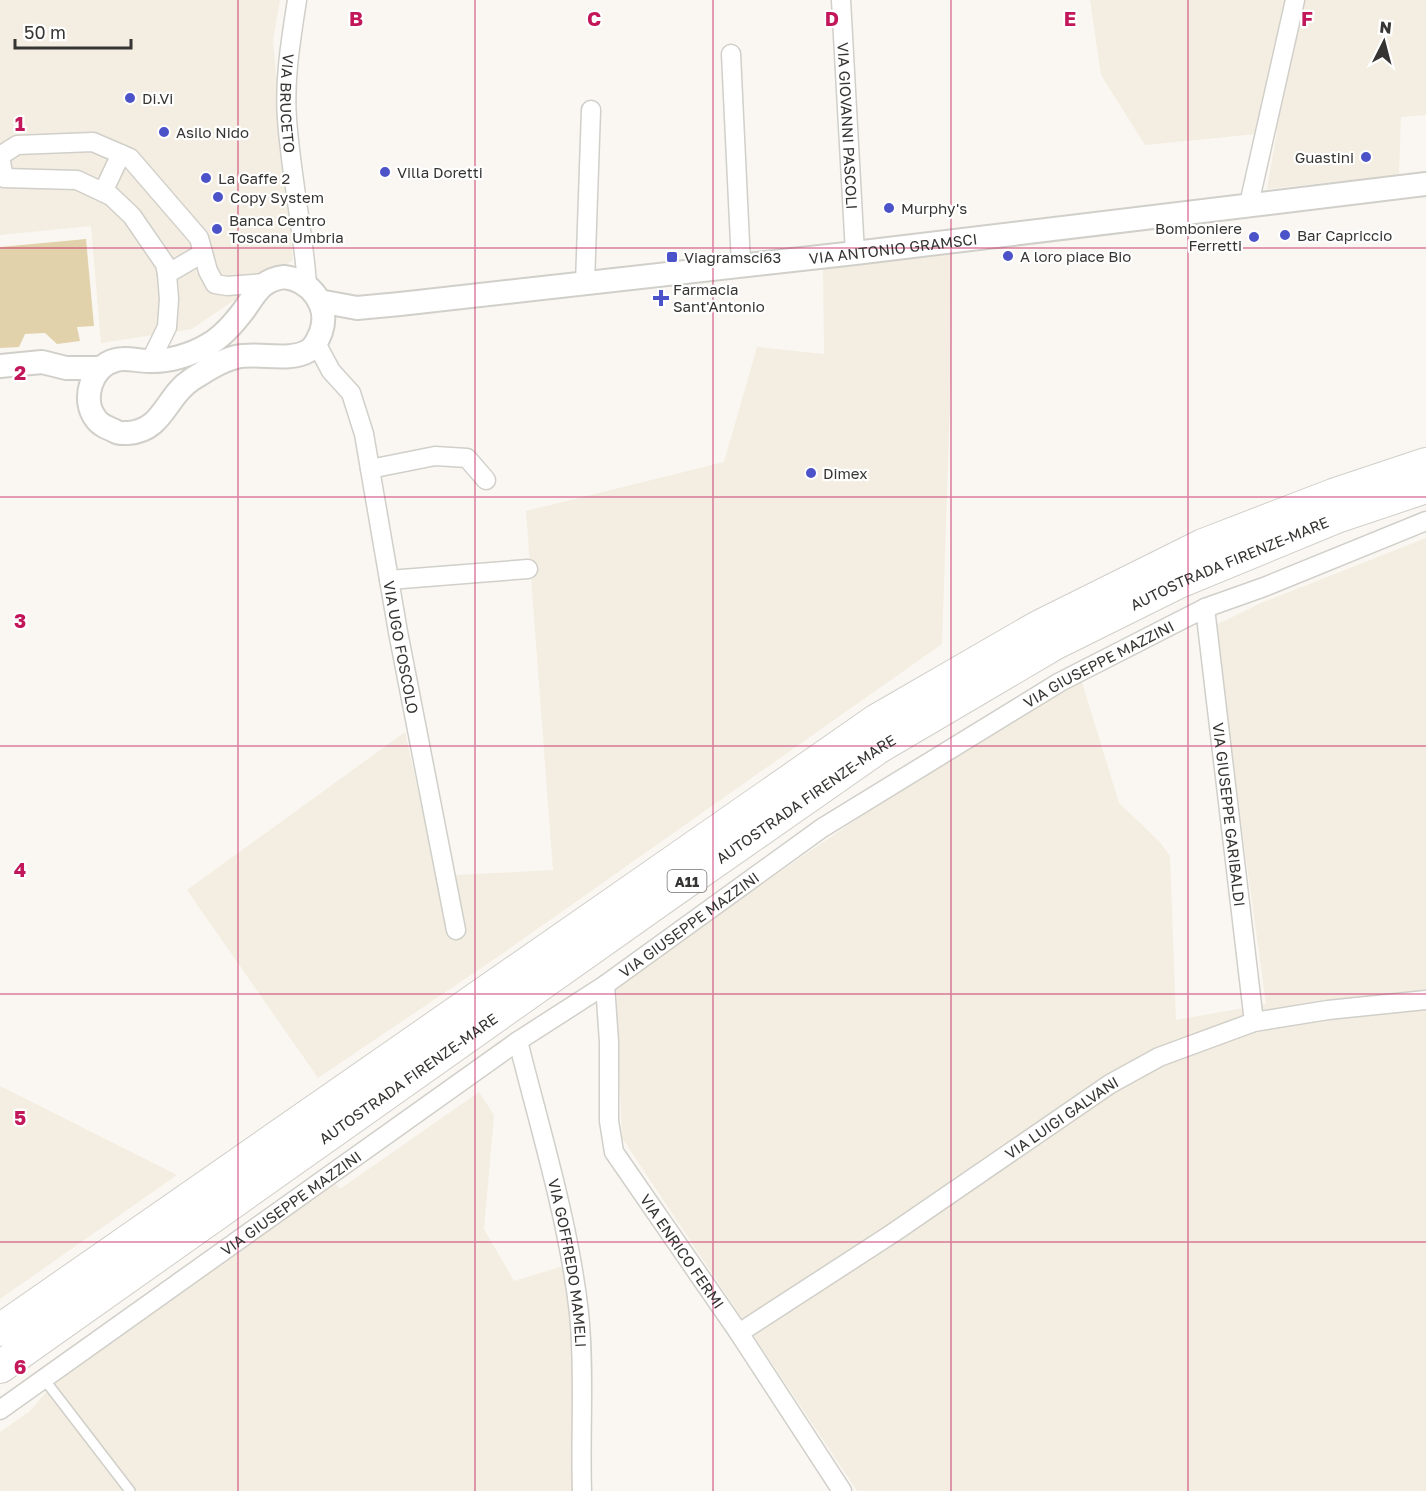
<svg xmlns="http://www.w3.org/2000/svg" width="1426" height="1491" font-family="'Golos Text',sans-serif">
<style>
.built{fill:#f3eee1}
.green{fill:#e2d2ac}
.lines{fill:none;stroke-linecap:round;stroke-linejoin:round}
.service-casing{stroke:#d1cfc9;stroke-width:12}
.minor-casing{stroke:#d1cfc9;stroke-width:21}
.tertiary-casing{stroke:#d1cfc9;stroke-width:26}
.motorway-casing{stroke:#d1cfc9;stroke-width:34}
.service{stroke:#fff;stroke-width:9}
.minor{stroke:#fff;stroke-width:18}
.tertiary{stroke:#fff;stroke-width:22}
.motorway{stroke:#fff;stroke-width:32}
.grid{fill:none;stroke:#c2185b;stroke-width:1.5;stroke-opacity:0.55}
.poi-dot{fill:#4c53c9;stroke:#fff;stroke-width:2}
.labels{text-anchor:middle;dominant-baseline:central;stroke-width:4.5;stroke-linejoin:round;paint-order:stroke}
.shield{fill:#fff;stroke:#727270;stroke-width:1.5}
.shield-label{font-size:14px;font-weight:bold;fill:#363533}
.poi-label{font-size:15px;fill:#363533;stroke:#fff;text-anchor:start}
.street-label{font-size:15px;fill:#363533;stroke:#fff}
.grid-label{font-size:20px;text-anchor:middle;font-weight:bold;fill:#c2185b;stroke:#fff;stroke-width:4.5;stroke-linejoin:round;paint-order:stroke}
</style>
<rect width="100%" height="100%" fill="#faf7f2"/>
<path class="built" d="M 0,0 L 280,0 L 273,40 L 293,260 L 192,329 L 101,343 L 91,226 L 0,235 Z
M 1090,0 L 1426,0 L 1426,115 L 1401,117 L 1399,175 L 1267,189 L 1277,132 L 1145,145 L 1101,75 Z
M 952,254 L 951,375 L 942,644 L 496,958 L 318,1078 L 187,890 L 405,732 L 437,876 L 553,870 L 526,511 L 724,462 L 757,347 L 824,354 L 823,268 Z
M 1426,538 L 1426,1491 L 857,1491 L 622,1138 L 616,984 L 958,750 L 1081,679 L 1119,803 L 1159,841 L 1170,856 L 1176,1020 L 1266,1004 L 1214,626 L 1261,603 Z
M 0,1086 L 177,1175 L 0,1299 Z
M 479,1092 L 494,1115 L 484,1229 L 514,1281 L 580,1261 L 591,1381 L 591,1491 L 0,1491 L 0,1432 L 29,1412 L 59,1377 L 333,1180 L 340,1189 Z"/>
<path class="green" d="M 86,239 L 94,326 L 77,327 L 80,341 L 57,344 L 45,333 L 25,334 L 19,347 L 0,348 L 0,247 Z"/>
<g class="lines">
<g class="service-casing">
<path id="service" d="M 44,1379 L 130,1491"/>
</g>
<g class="minor-casing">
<g id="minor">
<path id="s1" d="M 297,0 C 291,40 284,79 287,119 C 291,175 303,229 307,284"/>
<path id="s2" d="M 841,0 L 855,253"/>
<path d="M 731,54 L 741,264"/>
<path d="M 103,192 L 121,154"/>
<path d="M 1249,204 L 1295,0"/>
<path d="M 167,274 L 203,253"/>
<path d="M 585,283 L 591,110"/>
<path id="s3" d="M 316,343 L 331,371 L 351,393 L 364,434 L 398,632 L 456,930"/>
<path d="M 150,362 L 167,327 L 169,299 L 167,274 L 165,264 L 132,216 L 111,196 L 77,180 L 4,178 L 0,156 L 17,145 L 93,142 L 130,158 L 199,238 L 208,271 L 215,284 L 227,286 L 265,283"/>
<path d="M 370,469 L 435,456 L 467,458 L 486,480"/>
<path d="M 389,580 L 528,569"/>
<path id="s4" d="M 1205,608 L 1254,1022"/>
<path id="s5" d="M 605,985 L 609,1042 L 609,1121 L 614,1152 L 739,1333 L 842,1491"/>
<path id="s6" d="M 518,1041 C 540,1129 569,1223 579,1313 C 585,1372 580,1432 582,1491"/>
<path id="s7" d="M 739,1333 L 893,1233 L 1110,1084 L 1159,1057 L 1254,1022 L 1328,1010 L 1426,1000"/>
<path id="s8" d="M 0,1410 L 518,1041 L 605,985 L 822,828 L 1060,682 L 1205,608 L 1264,587 L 1426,521"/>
</g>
</g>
<g class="tertiary-casing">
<g id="tertiary">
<path d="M 284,277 C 311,280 330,306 321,332 C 318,339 315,347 308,351 C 290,362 257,352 236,357 C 220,361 205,371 191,380 C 166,396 163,431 128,433 C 122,433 119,434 115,431 C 108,428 100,425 96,419 C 81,400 91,366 116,360 C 125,357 138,361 148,361 C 168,362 191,355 208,345 C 222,337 235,322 244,310 C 256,293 261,280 284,277 Z"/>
<path id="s9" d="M 319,301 L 357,308 L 400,304 L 855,253 L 1426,184"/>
<path d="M 0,366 L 42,362 L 66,368 L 101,368"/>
</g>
</g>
<g class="motorway-casing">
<g id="motorway">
<path d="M 0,1330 L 877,720 L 1038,627 L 1203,545 L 1333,495 L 1426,464"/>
<path id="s10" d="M 0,1367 L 667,895 L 879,747 L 1054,644 L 1179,582 L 1339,516 L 1426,487"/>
</g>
</g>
<use href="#service" class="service"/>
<use href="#minor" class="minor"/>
<use href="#tertiary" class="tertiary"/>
<use href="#motorway" class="motorway"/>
</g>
<path class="grid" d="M 238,0 L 238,1491M 475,0 L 475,1491M 713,0 L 713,1491M 951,0 L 951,1491M 1188,0 L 1188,1491M 0,248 L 1426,248M 0,497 L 1426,497M 0,746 L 1426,746M 0,994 L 1426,994M 0,1242 L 1426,1242"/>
<g class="poi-dot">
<circle cx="130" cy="98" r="6"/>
<circle cx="164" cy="132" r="6"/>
<circle cx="1366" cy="157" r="6"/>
<circle cx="385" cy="172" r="6"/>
<circle cx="206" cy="178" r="6"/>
<circle cx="218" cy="197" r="6"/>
<circle cx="889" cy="208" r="6"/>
<circle cx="217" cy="229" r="6"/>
<circle cx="1285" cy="235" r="6"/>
<circle cx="1254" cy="237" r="6"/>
<circle cx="1008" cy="256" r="6"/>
<rect x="666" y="251" width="12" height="12" rx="3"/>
<path d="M658 289h6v6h6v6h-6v6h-6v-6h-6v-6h6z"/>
<circle cx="811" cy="473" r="6"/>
</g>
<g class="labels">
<rect class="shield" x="667.5" y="870" width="39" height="22" rx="4.5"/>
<g class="shield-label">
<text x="687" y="881">A11</text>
</g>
<g class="poi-label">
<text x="142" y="98">Di.Vi</text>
<text x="176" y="132">Asilo Nido</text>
<text x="1354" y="157" text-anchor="end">Guastini</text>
<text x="397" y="172">Villa Doretti</text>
<text x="218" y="178">La Gaffe 2</text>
<text x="230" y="197">Copy System</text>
<text x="901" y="208">Murphy's</text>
<text x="229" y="220">Banca Centro<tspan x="229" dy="17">Toscana Umbria</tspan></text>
<text x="1242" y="228" text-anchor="end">Bomboniere<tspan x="1242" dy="17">Ferretti</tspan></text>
<text x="1297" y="235">Bar Capriccio</text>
<text x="1020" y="256">A loro piace Bio</text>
<text x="684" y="257">Viagramsci63</text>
<text x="673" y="289">Farmacia<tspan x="673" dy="17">Sant'Antonio</tspan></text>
<text x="823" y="473">Dimex</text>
</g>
<g class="street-label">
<text stroke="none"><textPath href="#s1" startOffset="104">VIA BRUCETO</textPath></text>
<text stroke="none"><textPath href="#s2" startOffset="126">VIA GIOVANNI PASCOLI</textPath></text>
<text stroke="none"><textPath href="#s9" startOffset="578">VIA ANTONIO GRAMSCI</textPath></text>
<text stroke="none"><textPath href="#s10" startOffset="1472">AUTOSTRADA FIRENZE-MARE</textPath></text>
<text stroke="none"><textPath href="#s3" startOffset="321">VIA UGO FOSCOLO</textPath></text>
<text stroke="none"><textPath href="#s8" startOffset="1329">VIA GIUSEPPE MAZZINI</textPath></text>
<text stroke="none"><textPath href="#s10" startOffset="986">AUTOSTRADA FIRENZE-MARE</textPath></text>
<text stroke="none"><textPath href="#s4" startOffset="208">VIA GIUSEPPE GARIBALDI</textPath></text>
<text stroke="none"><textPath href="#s8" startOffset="843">VIA GIUSEPPE MAZZINI</textPath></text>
<text stroke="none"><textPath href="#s10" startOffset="500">AUTOSTRADA FIRENZE-MARE</textPath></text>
<text stroke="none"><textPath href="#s7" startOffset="388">VIA LUIGI GALVANI</textPath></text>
<text stroke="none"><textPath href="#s8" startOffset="357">VIA GIUSEPPE MAZZINI</textPath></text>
<text stroke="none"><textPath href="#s5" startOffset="288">VIA ENRICO FERMI</textPath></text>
<text stroke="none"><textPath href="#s6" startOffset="228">VIA GOFFREDO MAMELI</textPath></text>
</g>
</g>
<g class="grid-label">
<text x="356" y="26">B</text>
<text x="594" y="26">C</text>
<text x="832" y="26">D</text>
<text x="1070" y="26">E</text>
<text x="1307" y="26">F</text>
<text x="20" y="131">1</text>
<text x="20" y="380">2</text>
<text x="20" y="628">3</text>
<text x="20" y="877">4</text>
<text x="20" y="1125">5</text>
<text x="20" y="1374">6</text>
</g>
<g transform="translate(1384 42) rotate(6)" stroke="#ffffff" stroke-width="4.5" paint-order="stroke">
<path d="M0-4.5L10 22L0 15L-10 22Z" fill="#363533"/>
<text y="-9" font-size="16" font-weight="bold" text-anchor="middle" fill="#363533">N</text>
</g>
<path d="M15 39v9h116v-9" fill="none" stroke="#363533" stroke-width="3"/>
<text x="24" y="39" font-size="18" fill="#363533" stroke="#ffffff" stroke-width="4.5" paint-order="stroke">50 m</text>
</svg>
